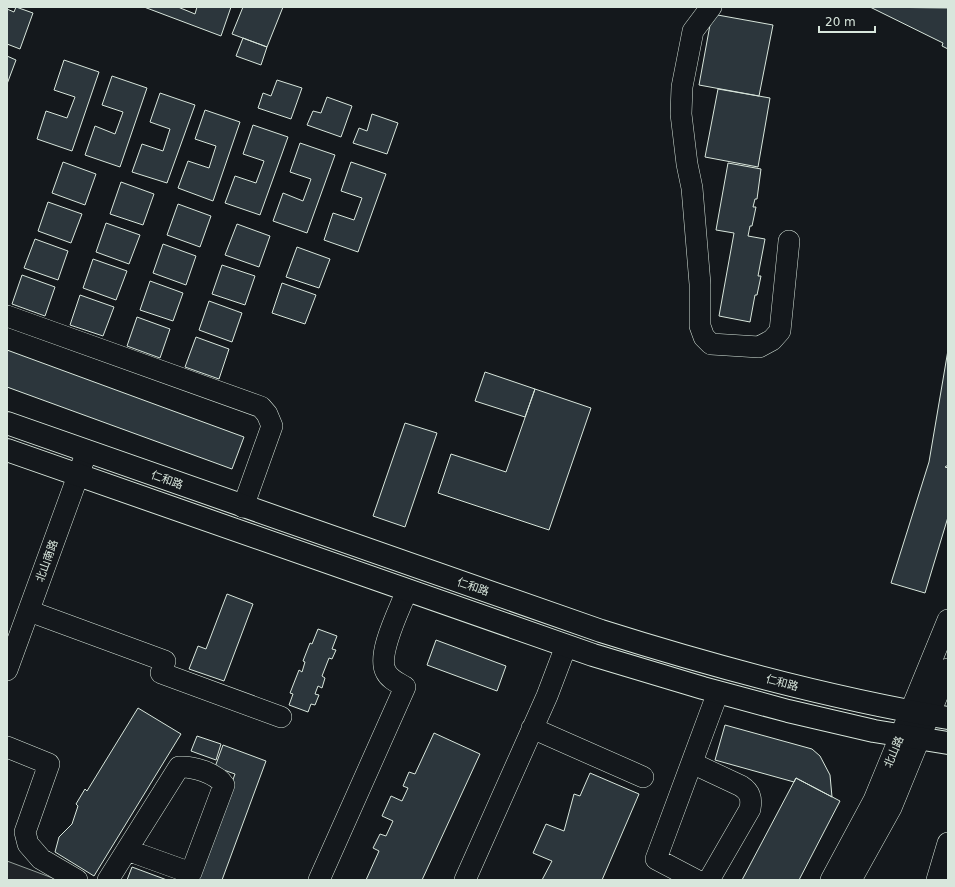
<svg xmlns="http://www.w3.org/2000/svg" width="955" height="887" font-family="'DejaVu Sans','Noto Sans SC',sans-serif">
<style>
.green{fill:#202428;stroke:#939e99}
.building{fill:#2c363c;stroke:#d8e6dc}
.lines{fill:none;stroke-linecap:round;stroke-linejoin:round}
.minor-casing{stroke:#d8e6dc;stroke-width:22}
.major-casing{stroke:#d8e6dc;stroke-width:24}
.minor{stroke:#14181c;stroke-width:21}
.major{stroke:#14181c;stroke-width:22}
.labels{text-anchor:middle;dominant-baseline:central;stroke-width:3;stroke-linejoin:round;paint-order:stroke}
.street-label{font-size:11px;fill:#d8e6dc;stroke:#14181c}
</style>
<rect width="100%" height="100%" fill="#14181c"/>
<path class="green" d="M 7,861 L 58,880 L 7,880 Z"/>
<path class="building" d="M 16,7 L 33,13 L 20,49 L 7,44 L 7,9 L 14,12 Z
M 144,7 L 178,7 L 195,14 L 197,7 L 231,7 L 221,36 Z
M 243,7 L 283,7 L 267,47 L 232,34 Z
M 870,7 L 948,8 L 948,49 L 942,46 L 943,43 Z
M 712,14 L 773,25 L 759,96 L 699,85 Z
M 243,38 L 267,47 L 261,65 L 236,56 Z
M 7,56 L 16,60 L 7,84 Z
M 64,60 L 99,72 L 72,151 L 37,139 L 46,111 L 67,118 L 75,97 L 54,90 Z
M 112,76 L 147,88 L 120,167 L 85,155 L 95,126 L 115,134 L 123,112 L 102,105 Z
M 277,80 L 302,88 L 291,119 L 258,108 L 263,93 L 271,96 Z
M 718,89 L 770,98 L 758,167 L 705,157 Z
M 160,93 L 195,105 L 167,183 L 132,172 L 142,144 L 163,151 L 170,129 L 150,122 Z
M 327,97 L 352,106 L 341,137 L 307,125 L 313,111 L 321,113 Z
M 205,110 L 240,122 L 213,201 L 178,188 L 188,161 L 209,168 L 216,146 L 195,139 Z
M 372,114 L 398,123 L 387,154 L 353,143 L 359,128 L 367,131 Z
M 253,125 L 288,137 L 260,215 L 225,203 L 235,176 L 256,183 L 264,161 L 243,154 Z
M 300,143 L 335,155 L 307,233 L 273,221 L 283,193 L 303,201 L 311,179 L 290,172 Z
M 63,162 L 96,174 L 85,205 L 52,193 Z
M 351,162 L 386,174 L 358,252 L 324,240 L 333,213 L 354,220 L 362,198 L 341,191 Z
M 728,163 L 761,169 L 757,199 L 755,199 L 753,207 L 756,207 L 752,226 L 750,226 L 748,236 L 765,239 L 758,276 L 761,276 L 757,295 L 755,295 L 750,322 L 719,316 L 734,233 L 716,230 Z
M 121,182 L 154,194 L 143,225 L 110,214 Z
M 48,202 L 82,214 L 71,243 L 38,231 Z
M 178,204 L 211,216 L 200,247 L 167,235 Z
M 106,223 L 140,235 L 129,264 L 96,252 Z
M 237,224 L 270,236 L 259,267 L 225,255 Z
M 35,239 L 68,251 L 58,280 L 24,268 Z
M 163,244 L 196,256 L 186,285 L 153,273 Z
M 297,247 L 330,259 L 319,288 L 286,277 Z
M 93,259 L 127,271 L 116,300 L 83,288 Z
M 222,265 L 255,276 L 245,305 L 212,294 Z
M 22,275 L 55,287 L 45,316 L 12,304 Z
M 150,281 L 183,293 L 173,321 L 140,310 Z
M 282,283 L 316,295 L 305,324 L 272,313 Z
M 80,295 L 114,307 L 103,336 L 70,325 Z
M 209,301 L 242,313 L 232,342 L 199,330 Z
M 137,317 L 170,329 L 160,358 L 127,346 Z
M 196,337 L 229,349 L 219,379 L 185,367 Z
M 7,350 L 244,437 L 232,469 L 7,387 Z
M 948,350 L 948,465 L 945,467 L 948,468 L 948,517 L 925,593 L 891,583 L 929,462 Z
M 485,372 L 535,389 L 525,417 L 475,401 Z
M 535,389 L 591,408 L 549,530 L 438,493 L 451,454 L 506,472 Z
M 405,423 L 437,433 L 405,527 L 373,516 Z
M 227,594 L 253,604 L 224,681 L 189,669 L 198,646 L 206,649 Z
M 318,629 L 337,636 L 332,649 L 336,650 L 332,659 L 329,658 L 322,676 L 325,678 L 322,688 L 318,686 L 315,694 L 319,695 L 315,705 L 311,704 L 308,712 L 289,705 L 293,694 L 290,693 L 299,670 L 302,672 L 305,662 L 303,661 L 310,643 L 312,644 Z
M 436,640 L 506,666 L 497,691 L 427,665 Z
M 138,708 L 181,734 L 94,876 L 55,852 L 59,837 L 72,824 L 78,806 L 76,804 L 85,789 L 87,791 Z
M 725,725 L 812,749 L 820,756 L 830,775 L 832,797 L 796,778 L 794,782 L 715,760 Z
M 434,733 L 480,754 L 422,880 L 366,880 L 379,851 L 373,848 L 380,834 L 386,836 L 393,821 L 382,816 L 391,796 L 402,801 L 408,788 L 403,786 L 409,772 L 415,774 Z
M 197,736 L 221,744 L 216,760 L 191,751 Z
M 223,745 L 266,761 L 222,880 L 196,880 L 235,774 L 215,767 Z
M 590,773 L 639,794 L 602,880 L 542,880 L 552,861 L 533,853 L 546,824 L 564,831 L 574,794 L 580,796 Z
M 796,778 L 840,801 L 799,880 L 742,880 Z
M 132,867 L 167,880 L 127,880 Z"/>
<g class="lines">
<g class="minor-casing">
<path id="minor" d="M 711,7 L 693,31 L 682,87 L 681,114 L 687,164 L 692,188 L 700,284 L 700,326 L 704,337 L 711,344 L 759,347 L 772,340 L 780,331 L 789,241
M 7,316 L 261,407 L 267,414 L 272,426 L 243,507
M 29,611 L 165,661 L 161,673 L 281,717
M 7,670 L 87,451
M 532,728 L 643,777
M 7,747 L 49,764 L 25,832 L 28,844 L 41,859 L 77,880
M 692,763 L 741,786 C 750,792 752,798 750,809 L 709,880
M 108,880 L 179,767 C 193,766 216,773 224,785 L 191,873 L 127,850
M 319,880 L 405,687 C 399,683 390,680 386,672 C 376,654 400,609 407,590
M 465,880 L 547,696 L 566,646
M 696,880 L 656,859 L 718,692
M 831,880 L 874,800 L 948,620
M 851,880 L 891,808 L 948,669
M 937,880 L 948,843"/>
</g>
<g class="major-casing">
<path id="major" d="M 7,423 L 601,631 C 715,667 830,698 948,718
M 7,450 L 593,655 L 703,688 L 788,711 L 874,731 L 948,743"/>
</g>
<use href="#minor" class="minor"/>
<use href="#major" class="major"/>
</g>
<g class="labels">
<g class="street-label">
<text transform="translate(167 480) rotate(20)">仁和路</text>
<text transform="translate(47 561) rotate(-70)">北山南路</text>
<text transform="translate(473 587) rotate(19)">仁和路</text>
<text transform="translate(782 683) rotate(15)">仁和路</text>
<text transform="translate(894 752) rotate(-67)">北山路</text>
</g>
</g>
<rect width="955" height="887" fill="none" stroke="#d8e6dc" stroke-width="16"/>
<path d="M819 26v6h56v-6" fill="none" stroke="#d8e6dc" stroke-width="2"/>
<text x="825" y="26" font-size="12" fill="#d8e6dc" stroke="#14181c" stroke-width="3" paint-order="stroke">20 m</text>
</svg>
